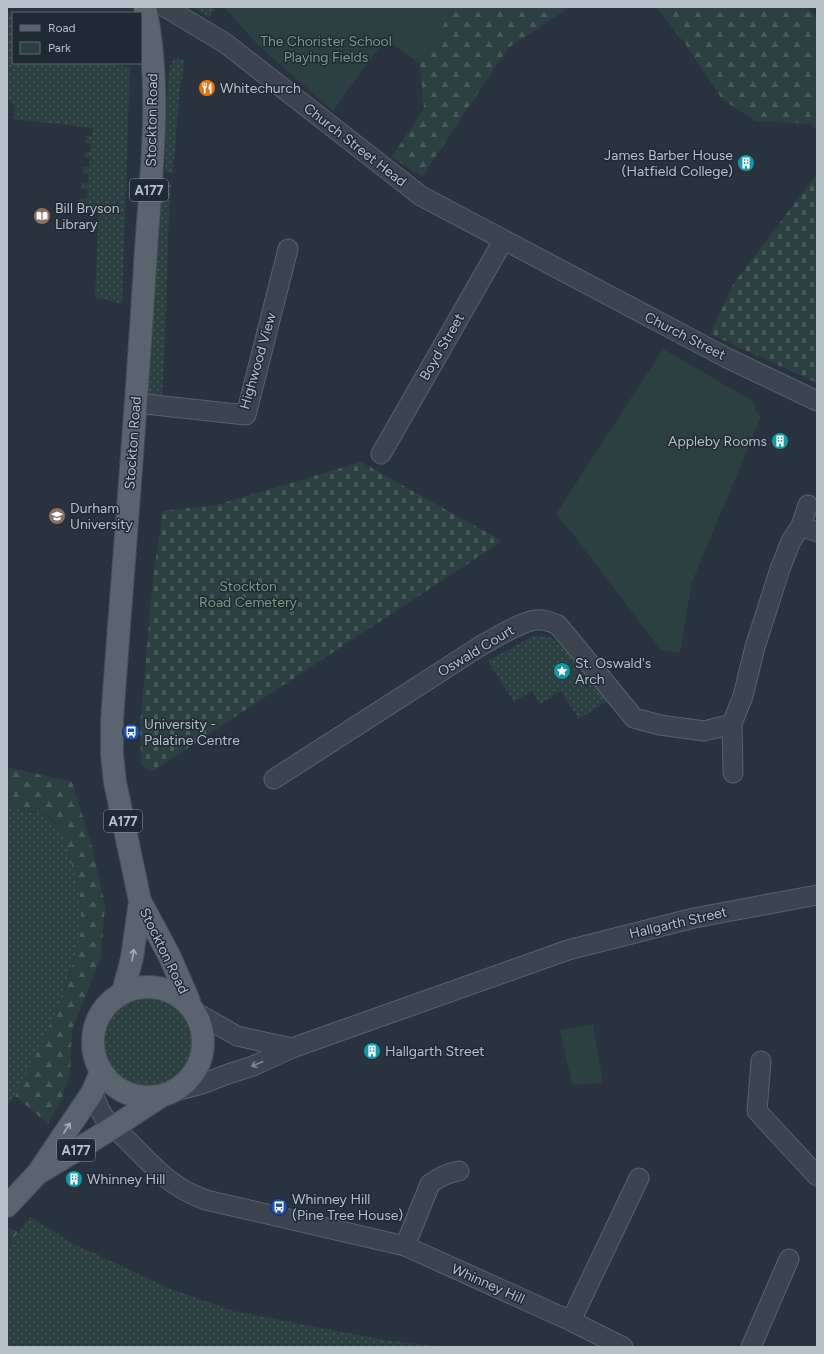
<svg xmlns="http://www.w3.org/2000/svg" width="824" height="1354" font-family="Figtree,sans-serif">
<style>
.grass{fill:url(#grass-dots)}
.forest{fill:url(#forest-firs)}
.cemetery{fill:url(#cemetery-stones)}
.green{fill:#2b4041}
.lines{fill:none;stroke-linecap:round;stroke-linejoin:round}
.minor-casing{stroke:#59636c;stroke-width:21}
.major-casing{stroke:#454e58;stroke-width:24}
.minor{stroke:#3c454f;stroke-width:19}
.major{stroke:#5a646f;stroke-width:22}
.oneway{stroke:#a5aeb7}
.oneway2{stroke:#808992}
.labels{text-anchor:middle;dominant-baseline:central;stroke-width:3;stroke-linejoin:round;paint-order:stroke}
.shield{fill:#202a34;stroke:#8a939c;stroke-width:1}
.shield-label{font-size:13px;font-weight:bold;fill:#b8c0c9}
.park-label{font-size:14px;fill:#789d7f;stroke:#202a34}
.poi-label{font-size:14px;fill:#b8c0c9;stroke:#202a34;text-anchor:start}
.street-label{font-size:14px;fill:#b8c0c9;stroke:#202a34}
</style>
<defs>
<pattern id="grass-dots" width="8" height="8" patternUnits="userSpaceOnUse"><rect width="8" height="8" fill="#2b4041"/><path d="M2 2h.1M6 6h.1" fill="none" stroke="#485a5b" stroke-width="1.8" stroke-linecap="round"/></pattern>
<pattern id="forest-firs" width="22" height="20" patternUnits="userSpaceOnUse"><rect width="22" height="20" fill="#2b4041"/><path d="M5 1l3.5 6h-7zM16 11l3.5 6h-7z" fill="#485a5b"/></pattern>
<pattern id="cemetery-stones" width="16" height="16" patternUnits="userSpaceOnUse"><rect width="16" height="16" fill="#2b4041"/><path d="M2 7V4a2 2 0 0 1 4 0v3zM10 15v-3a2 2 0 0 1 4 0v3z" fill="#485a5b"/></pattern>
</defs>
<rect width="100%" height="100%" fill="#28333f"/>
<path class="grass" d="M 194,7 L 213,7 L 215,9 L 209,18 Z
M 7,12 L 15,13 L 13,13 L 13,63 L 107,63 L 120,66 L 130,67 L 122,304 L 95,297 L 99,211 L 78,208 L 79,198 L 87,199 L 88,189 L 81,189 L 82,183 L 88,183 L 89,174 L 83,173 L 83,167 L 89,167 L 90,158 L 84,157 L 85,152 L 90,152 L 91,143 L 86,143 L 86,136 L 92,136 L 93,128 L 14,119 L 15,107 L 7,98 Z
M 174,58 L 185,60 L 180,87 L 173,173 L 165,173 L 167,94 L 170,66 Z
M 162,184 L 171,185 C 166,256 167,326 162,397 L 147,395 Z
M 533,636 L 550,637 L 557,642 L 607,701 L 579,719 L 561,691 L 540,704 L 532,691 L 514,702 L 488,661 Z
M 7,806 L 45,815 L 61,828 L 75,874 L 80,897 L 82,921 L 79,941 L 71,968 L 59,1005 L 46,1036 L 15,1096 L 7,1105 Z
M105 1043a45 45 0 1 1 90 0a45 45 0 1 1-90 0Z
M 30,1217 L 72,1243 L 168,1288 L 233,1311 L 384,1340 L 437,1346 L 437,1347 L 7,1347 L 7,1249 Z"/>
<path class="forest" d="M 454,7 L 570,7 L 508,48 L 422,177 L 392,157 L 424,108 L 420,64 Z
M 656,7 L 806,7 L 817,17 L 817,131 L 811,124 L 756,121 L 722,99 L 686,45 Z
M 7,767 L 72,782 L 92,847 L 105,905 L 101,957 L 72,1030 L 70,1074 L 61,1101 L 48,1124 L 15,1096 C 38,1051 60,1009 74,960 C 77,947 81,934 81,921 C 82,899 76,877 69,856 C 64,840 61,823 46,815 C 39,812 16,808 7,806 Z
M 7,1227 L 18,1232 L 7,1249 Z"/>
<path class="cemetery" d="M 817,174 L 817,383 L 710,334 L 734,283 Z
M 361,462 L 502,541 L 153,771 L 145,768 L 141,763 L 140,727 L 153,577 L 163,511 L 217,505 Z"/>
<path class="green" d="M 224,7 L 454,7 L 420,64 L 385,39 L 333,111 L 257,44 Z
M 663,349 L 753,401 L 756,412 L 761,417 L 692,582 L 680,653 L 661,650 L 571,532 L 556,514 Z
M 593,1024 L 603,1083 L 572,1085 L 560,1030 Z"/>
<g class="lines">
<g class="minor-casing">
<path id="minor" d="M 165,7 L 225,43 L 421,196 L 727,358 L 817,401
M 136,403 L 246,415 L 288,249
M 381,454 L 503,241
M 801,526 L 808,505
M 732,724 L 733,773
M 274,779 L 482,645 C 495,638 522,621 536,620 C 544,619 551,622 558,625 L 634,718 L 660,725 L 704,731 L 732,724 L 743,696 L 755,647 L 780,569 L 791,541 L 801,526 L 817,532
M 195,1012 L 237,1036 L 292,1048
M 761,1061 L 757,1111 L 817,1176
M 175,1091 L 202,1084 L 228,1074 L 253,1066 L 292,1048 L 568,950 L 694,918 L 817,895
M 92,1093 C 96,1100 99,1110 104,1117 C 111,1126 120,1133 128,1141 C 153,1166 171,1188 206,1200 L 405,1246 L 571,1321 L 623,1347
M 405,1246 L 430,1184 C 439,1177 447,1173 459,1171
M 571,1321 L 639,1178
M 751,1347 L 789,1259"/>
</g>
<g class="major-casing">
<path id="major" d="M 145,7 C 163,90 150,181 145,265 C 136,417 123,568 112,720 L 112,755 L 115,782 L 140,901 L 170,957 L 189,1001
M93 1042a55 55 0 1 1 110 0a55 55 0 1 1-110 0Z
M 123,992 L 132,958 L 140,901
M 42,1171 L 114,1127 L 160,1097
M 7,1206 L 38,1173 L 92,1093 L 101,1072"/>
</g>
<use href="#minor" class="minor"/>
<use href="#major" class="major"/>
</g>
<defs><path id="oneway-shaft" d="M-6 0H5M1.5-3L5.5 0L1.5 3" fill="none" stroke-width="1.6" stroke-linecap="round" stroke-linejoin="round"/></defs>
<g class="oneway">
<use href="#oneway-shaft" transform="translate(133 955) rotate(-81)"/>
<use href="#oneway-shaft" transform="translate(67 1128) rotate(-57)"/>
</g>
<use class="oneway2" href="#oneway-shaft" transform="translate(257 1064) rotate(157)"/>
<defs>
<g id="restaurant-disc" transform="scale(0.9)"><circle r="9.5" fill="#e8710a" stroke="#202a34"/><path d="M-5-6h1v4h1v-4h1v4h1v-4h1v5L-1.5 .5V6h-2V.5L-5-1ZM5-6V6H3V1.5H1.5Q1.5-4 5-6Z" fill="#fff"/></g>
<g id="building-disc" transform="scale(0.9)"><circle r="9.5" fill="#0f9aa8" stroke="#202a34"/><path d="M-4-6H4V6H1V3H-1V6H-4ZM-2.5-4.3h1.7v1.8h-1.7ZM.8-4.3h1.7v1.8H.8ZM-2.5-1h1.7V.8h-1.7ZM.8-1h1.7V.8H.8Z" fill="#fff"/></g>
<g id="library-disc" transform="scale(0.9)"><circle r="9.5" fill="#8d6e63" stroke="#202a34"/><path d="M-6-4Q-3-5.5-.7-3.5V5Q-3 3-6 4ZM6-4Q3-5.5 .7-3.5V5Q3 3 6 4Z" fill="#fff"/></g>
<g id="university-disc" transform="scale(0.9)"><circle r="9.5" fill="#8d6e63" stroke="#202a34"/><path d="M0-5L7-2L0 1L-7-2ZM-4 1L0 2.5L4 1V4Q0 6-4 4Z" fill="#fff"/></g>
<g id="sight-disc" transform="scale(0.9)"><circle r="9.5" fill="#0f9aa8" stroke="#202a34"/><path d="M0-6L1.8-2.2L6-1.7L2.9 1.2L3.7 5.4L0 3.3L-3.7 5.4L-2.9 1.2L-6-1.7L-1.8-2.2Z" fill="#fff"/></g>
<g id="bus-disc" transform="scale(0.9)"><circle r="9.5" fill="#1a4fb4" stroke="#202a34"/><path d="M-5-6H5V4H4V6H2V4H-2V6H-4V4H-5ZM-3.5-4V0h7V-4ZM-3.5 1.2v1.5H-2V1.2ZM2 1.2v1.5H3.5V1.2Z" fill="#fff"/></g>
</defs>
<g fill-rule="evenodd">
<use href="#restaurant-disc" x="207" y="88"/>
<use href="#building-disc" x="746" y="163"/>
<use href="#library-disc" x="42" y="216"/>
<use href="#building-disc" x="780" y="441"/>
<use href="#university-disc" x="57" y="516"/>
<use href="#sight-disc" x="562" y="671"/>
<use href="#bus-disc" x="131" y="732"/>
<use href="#building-disc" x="372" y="1051"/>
<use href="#building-disc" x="74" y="1179"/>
<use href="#bus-disc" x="279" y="1207"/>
</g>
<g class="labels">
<g class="shield">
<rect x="130" y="179" width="38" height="22" rx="3"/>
<rect x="104" y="810" width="38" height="22" rx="3"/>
<rect x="57" y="1139" width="38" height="22" rx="3"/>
</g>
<g class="shield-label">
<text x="149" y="190">A177</text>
<text x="123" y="821">A177</text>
<text x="76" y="1150">A177</text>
</g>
<g class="park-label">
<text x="326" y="41">The Chorister School<tspan x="326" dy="16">Playing Fields</tspan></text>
<text x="248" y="586">Stockton<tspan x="248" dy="16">Road Cemetery</tspan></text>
</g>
<g class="poi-label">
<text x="220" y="88">Whitechurch</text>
<text x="733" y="155" text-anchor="end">James Barber House<tspan x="733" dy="16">(Hatfield College)</tspan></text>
<text x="55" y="208">Bill Bryson<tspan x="55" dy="16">Library</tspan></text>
<text x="767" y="441" text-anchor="end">Appleby Rooms</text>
<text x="70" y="508">Durham<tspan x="70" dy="16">University</tspan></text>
<text x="575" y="663">St. Oswald's<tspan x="575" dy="16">Arch</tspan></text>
<text x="144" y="724">University -<tspan x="144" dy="16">Palatine Centre</tspan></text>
<text x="385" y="1051">Hallgarth Street</text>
<text x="87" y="1179">Whinney Hill</text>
<text x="292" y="1199">Whinney Hill<tspan x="292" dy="16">(Pine Tree House)</tspan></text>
</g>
<g class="street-label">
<text transform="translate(152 120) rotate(-89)">Stockton Road</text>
<text transform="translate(355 145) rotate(38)">Church Street Head</text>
<text transform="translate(685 336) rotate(27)">Church Street</text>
<text transform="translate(442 347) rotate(-60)">Boyd Street</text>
<text transform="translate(258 361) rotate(-74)">Highwood View</text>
<text transform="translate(133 443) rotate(-86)">Stockton Road</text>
<text transform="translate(476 651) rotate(-31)">Oswald Court</text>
<text transform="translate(678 923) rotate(-13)">Hallgarth Street</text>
<text transform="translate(164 951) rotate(64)">Stockton Road</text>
<text transform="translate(488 1284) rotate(24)">Whinney Hill</text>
</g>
</g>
<rect width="824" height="1354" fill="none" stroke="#b8c0c9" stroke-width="16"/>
<rect x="12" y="12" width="130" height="52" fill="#202a34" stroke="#5d6670"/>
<rect x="20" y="25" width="20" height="6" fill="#5a646f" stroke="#5d6670"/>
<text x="48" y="32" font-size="12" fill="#b8c0c9">Road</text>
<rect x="20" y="42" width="20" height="12" fill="#2b4041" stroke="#5d6670"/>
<text x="48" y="52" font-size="12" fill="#b8c0c9">Park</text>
</svg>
